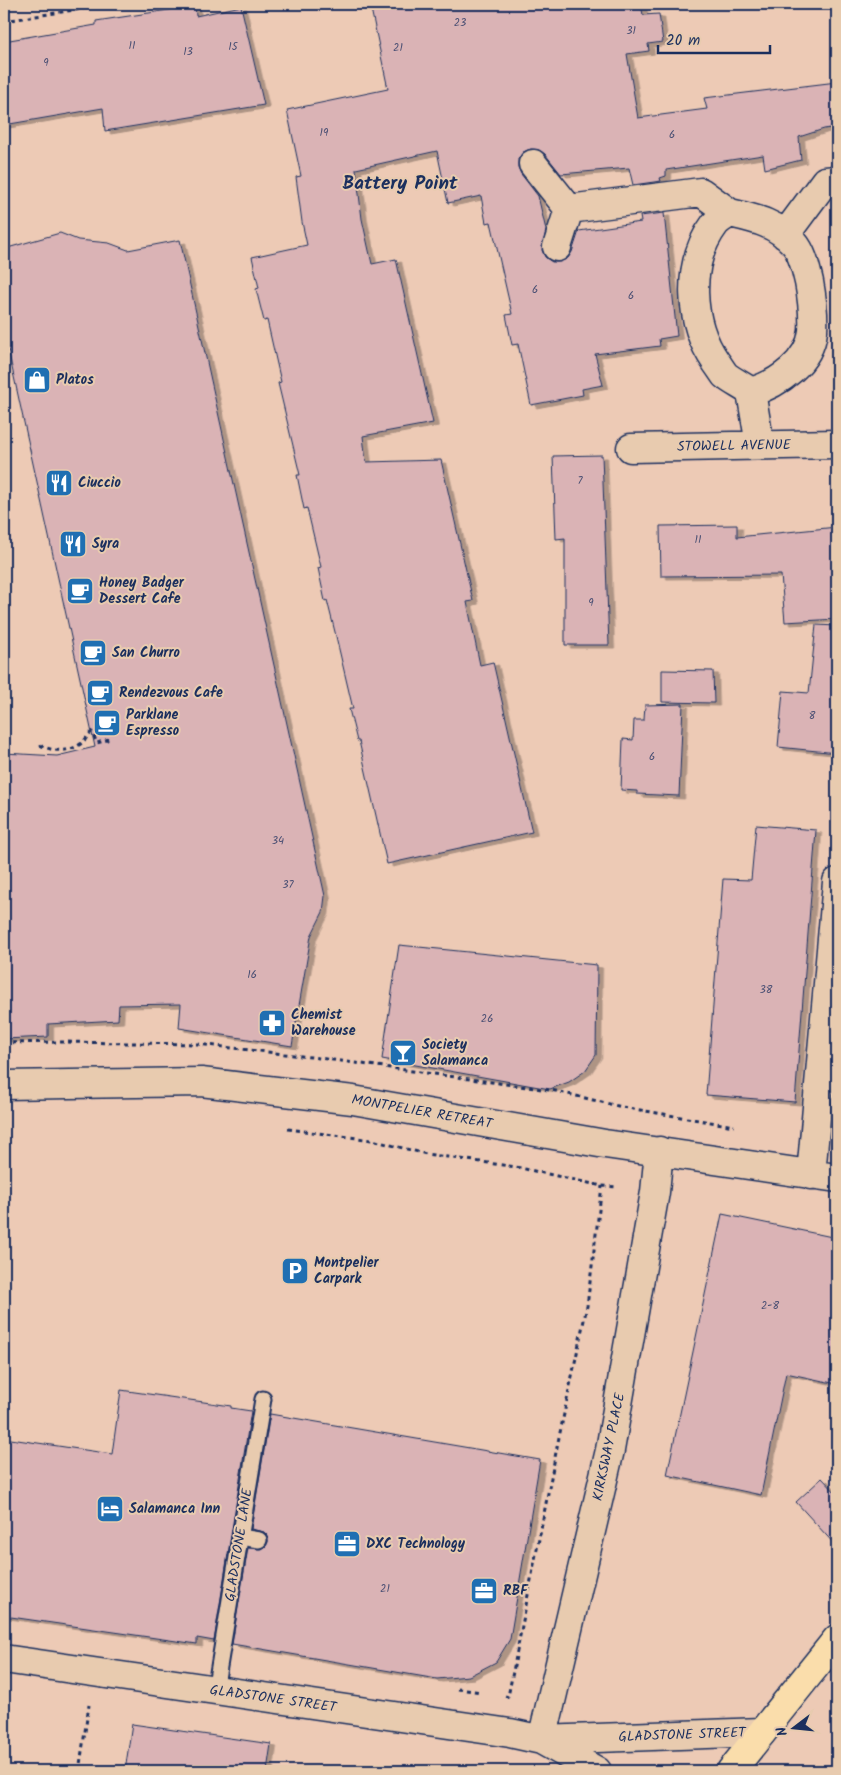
<svg xmlns="http://www.w3.org/2000/svg" width="841" height="1775" font-family="Kalam,sans-serif">
<style>
.building{fill:#dab3b5;stroke:#1b2f5e;filter:url(#shadow)}
.lines{fill:none;stroke-linecap:round;stroke-linejoin:round}
.lane-casing{stroke:#1b2f5e;stroke-width:19}
.street-casing{stroke:#1b2f5e;stroke-width:31}
.primary-casing{stroke:#1b2f5e;stroke-width:31}
.path{stroke:#1b2f5e;stroke-width:3;stroke-dasharray:4 4;stroke-linecap:butt}
.lane{stroke:#e8cbaf;stroke-width:15}
.street{stroke:#e8cbaf;stroke-width:28}
.primary{stroke:#faddab;stroke-width:28}
.labels{text-anchor:middle;dominant-baseline:central;stroke-width:4;stroke-linejoin:round;paint-order:stroke}
.number-label{font-size:11px;fill:#4b5074}
.poi-label{font-size:14px;font-weight:bold;fill:#1b2f5e;stroke:#e8cbaf;text-anchor:start}
.street-label{font-size:14px;fill:#1b2f5e;stroke:#e8cbaf}
.district-label{font-size:19px;font-weight:bold;fill:#1b2f5e;stroke:#e8cbaf}
</style>
<defs>
<filter id="shadow"><feDropShadow dx="5.5" dy="3" stdDeviation="0" flood-color="#0004"/></filter>
</defs>
<rect width="100%" height="100%" fill="#edcab5"/>
<filter id="ink" filterUnits="userSpaceOnUse"><feTurbulence type="fractalNoise" baseFrequency=".02" numOctaves="2"/><feDisplacementMap in="SourceGraphic" scale="10" xChannelSelector="R" yChannelSelector="G"/><feConvolveMatrix kernelMatrix="1 2 1 2 8 2 1 2 1" color-interpolation-filters="sRGB"/></filter>
<g filter="url(#ink)">
<path class="building" d="M 370,4 L 641,4 L 643,15 L 659,14 L 663,42 L 648,44 L 649,51 L 627,54 L 638,118 L 707,109 L 704,98 L 837,82 L 837,127 L 824,129 L 799,137 L 801,160 L 765,169 L 763,155 L 666,170 L 666,176 L 660,178 L 661,181 L 633,185 L 629,168 L 561,174 L 545,154 L 539,150 L 531,149 L 523,152 L 518,159 L 518,167 L 521,174 L 538,196 L 546,230 L 542,250 L 545,257 L 552,262 L 560,262 L 568,258 L 572,252 L 579,231 L 641,222 L 640,216 L 664,213 L 677,336 L 659,339 L 660,346 L 595,354 L 603,385 L 582,389 L 583,395 L 531,405 L 518,344 L 512,345 L 506,315 L 512,314 L 491,222 L 486,223 L 481,196 L 448,203 L 437,151 L 356,169 L 362,219 L 372,264 L 396,259 L 433,423 L 363,436 L 366,462 L 441,460 L 473,601 L 467,602 L 480,665 L 493,662 L 532,832 L 387,864 L 359,741 L 357,741 L 349,709 L 353,709 L 335,632 L 327,600 L 325,601 L 318,568 L 321,567 L 307,508 L 304,509 L 297,475 L 300,475 L 278,383 L 281,382 L 267,320 L 264,321 L 256,289 L 259,288 L 252,257 L 307,245 L 302,222 L 296,177 L 301,176 L 287,110 L 388,89 Z
M 195,6 L 196,16 L 241,6 L 264,105 L 105,131 L 103,108 L 4,125 L 4,41 L 96,25 L 96,21 Z
M 60,233 L 78,240 L 109,243 L 128,250 L 180,240 L 325,896 L 323,912 L 311,936 L 292,1046 L 179,1028 L 181,1004 L 119,1005 L 118,1020 L 48,1024 L 48,1037 L 4,1039 L 4,833 L 6,812 L 4,806 L 4,753 L 57,756 L 95,747 L 4,331 L 4,249 Z
M 602,455 L 609,645 L 565,645 L 565,538 L 556,539 L 553,456 Z
M 737,525 L 737,537 L 837,527 L 837,619 L 785,622 L 781,575 L 661,576 L 660,526 Z
M 816,625 L 837,626 L 837,753 L 778,747 L 783,691 L 809,693 Z
M 662,670 L 713,671 L 714,703 L 662,702 Z
M 683,704 L 679,796 L 637,794 L 637,791 L 621,790 L 623,739 L 633,740 L 634,720 L 644,720 L 645,705 Z
M 756,825 L 816,830 L 795,1102 L 706,1095 L 723,879 L 751,880 Z
M 399,945 L 597,965 L 596,1055 L 585,1071 L 569,1082 L 550,1089 L 382,1059 Z
M 722,1214 L 837,1238 L 837,1384 L 786,1373 L 761,1495 L 667,1475 Z
M 121,1390 L 231,1406 L 231,1408 L 251,1411 L 214,1641 L 197,1638 L 197,1644 L 4,1616 L 4,1438 L 112,1454 Z
M 270,1414 L 540,1460 L 510,1639 L 496,1662 L 469,1676 L 437,1679 L 232,1644 L 248,1548 L 262,1549 L 266,1546 L 268,1542 L 268,1536 L 264,1532 L 251,1529 Z
M 822,1478 L 837,1494 L 837,1547 L 796,1502 Z
M 132,1724 L 271,1744 L 267,1771 L 125,1771 Z"/>
<g class="lines">
<g class="lane-casing">
<path id="lane" d="M 240,1537 L 259,1540
M 215,1691 L 263,1399"/>
</g>
<g class="street-casing">
<path id="street" d="M 533,164 L 569,209 L 701,192 L 730,213 C 725,216 718,220 715,224 C 685,264 689,323 716,362 C 719,366 722,371 725,375 C 732,381 743,386 751,392 L 760,445
M 730,213 C 756,219 776,223 794,243 C 803,253 806,270 809,282 C 812,298 814,315 813,331 C 810,362 778,384 751,392
M 785,235 L 825,181 L 837,180
M 557,247 L 569,209
M 631,448 L 837,444
M 4,1085 L 201,1082 L 353,1100 L 605,1144 L 837,1178
M 811,1175 L 837,882
M 4,1659 L 510,1733 L 542,1740 L 762,1732
M 542,1740 L 610,1450 L 655,1192 L 659,1151
M 543,1741 L 597,1771"/>
</g>
<g class="primary-casing">
<path id="primary" d="M 731,1771 L 837,1639"/>
</g>
<path class="path" d="M 4,21 L 113,4
M 40,745 C 53,752 69,753 82,743 C 86,740 87,735 92,732 L 97,743 L 107,740 L 100,712
M 4,1043 L 61,1042 L 198,1044 L 319,1058 L 556,1091 L 622,1107 L 734,1126
M 288,1129 L 372,1140 L 426,1154 L 516,1167 L 602,1186 L 618,1187
M 458,1689 L 481,1692
M 505,1696 L 508,1697 L 558,1442 L 587,1306 L 602,1186
M 79,1771 L 89,1705"/>
<use href="#lane" class="lane"/>
<use href="#street" class="street"/>
<use href="#primary" class="primary"/>
</g>
</g>
<defs>
<g id="shop-square" transform="scale(1.4375)"><rect x="-9" y="-9" width="18" height="18" rx="4" fill="#1f6fb2" stroke="#e8cbaf"/><path d="M-5-2.5h2.3a2.7 3.5 0 0 1 5.4 0H5L5.5 6h-11ZM-1.5-2.5h3a1.5 2.3 0 0 0-3 0Z" fill="#fff"/></g>
<g id="restaurant-square" transform="scale(1.4375)"><rect x="-9" y="-9" width="18" height="18" rx="4" fill="#1f6fb2" stroke="#e8cbaf"/><path d="M-5-6h1v4h1v-4h1v4h1v-4h1v5L-1.5 .5V6h-2V.5L-5-1ZM5-6V6H3V1.5H1.5Q1.5-4 5-6Z" fill="#fff"/></g>
<g id="cafe-square" transform="scale(1.4375)"><rect x="-9" y="-9" width="18" height="18" rx="4" fill="#1f6fb2" stroke="#e8cbaf"/><path d="M-5.5-4.5H6V0H3Q3 3.5 0 3.5H-2.5Q-5.5 3.5-5.5 0ZM3-3.2v2h1.7v-2ZM-6 4.5H4V6H-6Z" fill="#fff"/></g>
<g id="pharmacy-square" transform="scale(1.4375)"><rect x="-9" y="-9" width="18" height="18" rx="4" fill="#1f6fb2" stroke="#e8cbaf"/><path d="M-2-6h4v4h4v4h-4v4h-4v-4h-4v-4h4Z" fill="#fff"/></g>
<g id="bar-square" transform="scale(1.4375)"><rect x="-9" y="-9" width="18" height="18" rx="4" fill="#1f6fb2" stroke="#e8cbaf"/><path d="M-6-5H6L.8 .8V4.5H3.5V6h-7V4.5H-.8V.8Z" fill="#fff"/></g>
<g id="parking-square" transform="scale(1.4375)"><rect x="-9" y="-9" width="18" height="18" rx="4" fill="#1f6fb2" stroke="#e8cbaf"/><path d="M-3.5-5.5H1a3.5 3.5 0 0 1 0 7H-1V5.5H-3.5ZM-1-3.4V-.6H.8a1.4 1.4 0 0 0 0-2.8Z" fill="#fff"/></g>
<g id="hotel-square" transform="scale(1.4375)"><rect x="-9" y="-9" width="18" height="18" rx="4" fill="#1f6fb2" stroke="#e8cbaf"/><path d="M-6-4.5h1.5V1H6V5H4.5V3h-9V5H-6ZM-4 0a1.8 1.8 0 1 1 3.6 0ZM.5 0V-2.5h3Q6-2.5 6 0Z" fill="#fff"/></g>
<g id="office-square" transform="scale(1.4375)"><rect x="-9" y="-9" width="18" height="18" rx="4" fill="#1f6fb2" stroke="#e8cbaf"/><path d="M-6-3h4V-5.5h4V-3h4V5H-6ZM-1-4.5V-3h2v-1.5ZM-6 0V1H6V0Z" fill="#fff"/></g>
</defs>
<g fill-rule="evenodd">
<use href="#shop-square" x="37" y="380"/>
<use href="#restaurant-square" x="59" y="483"/>
<use href="#restaurant-square" x="73" y="544"/>
<use href="#cafe-square" x="80" y="591"/>
<use href="#cafe-square" x="93" y="653"/>
<use href="#cafe-square" x="100" y="693"/>
<use href="#cafe-square" x="107" y="723"/>
<use href="#pharmacy-square" x="272" y="1023"/>
<use href="#bar-square" x="403" y="1053"/>
<use href="#parking-square" x="295" y="1271"/>
<use href="#hotel-square" x="110" y="1509"/>
<use href="#office-square" x="347" y="1544"/>
<use href="#office-square" x="484" y="1591"/>
</g>
<g class="labels">
<g class="number-label">
<text x="460" y="23">23</text>
<text x="631" y="31">31</text>
<text x="132" y="46">11</text>
<text x="233" y="47">15</text>
<text x="398" y="48">21</text>
<text x="188" y="52">13</text>
<text x="46" y="63">9</text>
<text x="324" y="133">19</text>
<text x="672" y="135">6</text>
<text x="535" y="290">6</text>
<text x="631" y="296">6</text>
<text x="580" y="481">7</text>
<text x="698" y="540">11</text>
<text x="591" y="603">9</text>
<text x="812" y="716">8</text>
<text x="652" y="757">6</text>
<text x="278" y="841">34</text>
<text x="288" y="885">37</text>
<text x="252" y="975">16</text>
<text x="766" y="990">38</text>
<text x="487" y="1019">26</text>
<text x="770" y="1306">2-8</text>
<text x="385" y="1589">21</text>
</g>
<g class="poi-label">
<text x="56" y="380">Platos</text>
<text x="78" y="483">Ciuccio</text>
<text x="92" y="544">Syra</text>
<text x="99" y="583">Honey Badger<tspan x="99" dy="16">Dessert Cafe</tspan></text>
<text x="112" y="653">San Churro</text>
<text x="119" y="693">Rendezvous Cafe</text>
<text x="126" y="715">Parklane<tspan x="126" dy="16">Espresso</tspan></text>
<text x="291" y="1015">Chemist<tspan x="291" dy="16">Warehouse</tspan></text>
<text x="422" y="1045">Society<tspan x="422" dy="16">Salamanca</tspan></text>
<text x="314" y="1263">Montpelier<tspan x="314" dy="16">Carpark</tspan></text>
<text x="129" y="1509">Salamanca Inn</text>
<text x="366" y="1544">DXC Technology</text>
<text x="503" y="1591">RBF</text>
</g>
<g class="street-label">
<text transform="translate(734 446) rotate(-1)">STOWELL AVENUE</text>
<text transform="translate(422 1112) rotate(10)">MONTPELIER RETREAT</text>
<text transform="translate(609 1447) rotate(-78)">KIRKSWAY PLACE</text>
<text transform="translate(239 1545) rotate(-81)">GLADSTONE LANE</text>
<text transform="translate(273 1699) rotate(8)">GLADSTONE STREET</text>
<text transform="translate(682 1735) rotate(-2)">GLADSTONE STREET</text>
</g>
<g class="district-label">
<text x="400" y="184">Battery Point</text>
</g>
</g>
<rect width="841" height="1775" fill="none" stroke="#e8cbaf" stroke-width="20"/>
<rect x="10" y="10" width="821" height="1755" fill="none" stroke="#1b2f5e" stroke-width="2" filter="url(#ink)"/>
<g transform="translate(794 1728) rotate(254)" stroke="#e8cbaf" stroke-width="4" paint-order="stroke">
<path d="M0-4L9 19L0 12L-9 19Z" fill="#1b2f5e"/>
<text y="-8" font-size="14" font-weight="bold" text-anchor="middle" fill="#1b2f5e">N</text>
</g>
<path d="M658 45v8h112v-8" fill="none" stroke="#1b2f5e" stroke-width="2.5"/>
<text x="666" y="45" font-size="15" fill="#1b2f5e" stroke="#e8cbaf" stroke-width="4" paint-order="stroke">20 m</text>
</svg>
